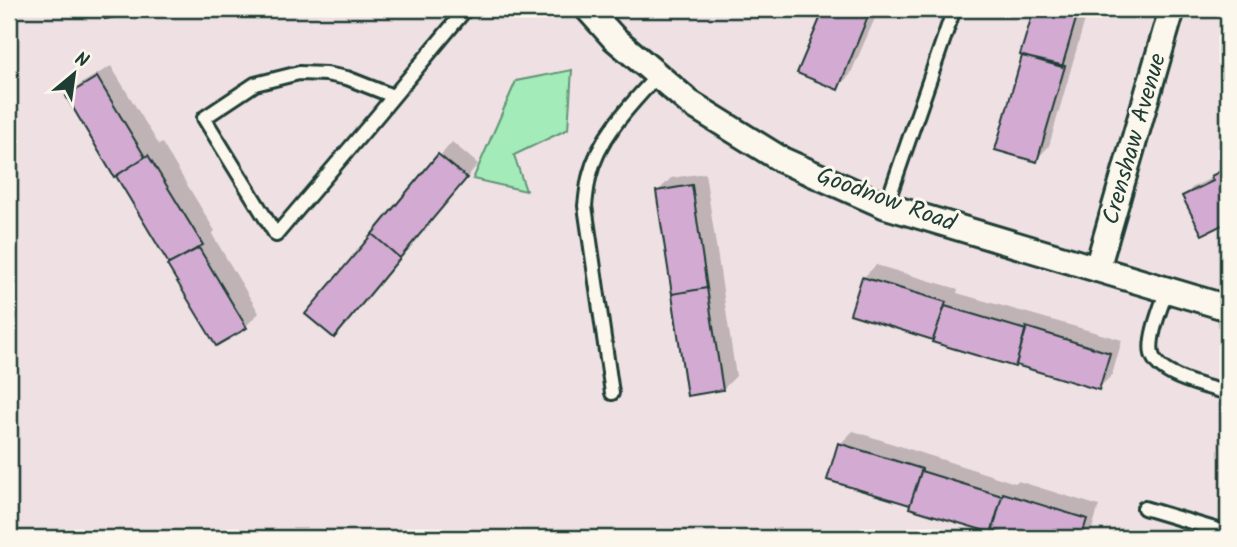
<svg xmlns="http://www.w3.org/2000/svg" width="1237" height="547" font-family="Kalam,sans-serif">
<style>
.green{fill:#a3ebb8;stroke:#619476;stroke-width:2}
.shadow{fill:#0003}
.building{fill:#d3abd2;stroke:#1f3d34;stroke-width:2}
.lines{fill:none;stroke-linecap:round;stroke-linejoin:round}
.lane-casing{stroke:#1f3d34;stroke-width:18}
.street-casing{stroke:#1f3d34;stroke-width:30}
.lane{stroke:#fbf7ec;stroke-width:12}
.street{stroke:#fbf7ec;stroke-width:24}
.labels{text-anchor:middle;dominant-baseline:central;stroke-width:6;stroke-linejoin:round;paint-order:stroke}
.street-label{font-size:24px;fill:#1f3d34;stroke:#fbf7ec}
</style>
<rect width="100%" height="100%" fill="#efe0e4"/>
<filter id="ink" filterUnits="userSpaceOnUse"><feTurbulence type="fractalNoise" baseFrequency=".0143" numOctaves="2"/><feDisplacementMap in="SourceGraphic" scale="14" xChannelSelector="R" yChannelSelector="G"/><feConvolveMatrix kernelMatrix="1 2 1 2 8 2 1 2 1" color-interpolation-filters="sRGB"/></filter>
<g filter="url(#ink)">
<path class="green" d="M 572,70 L 568,129 L 514,155 L 526,191 L 473,179 L 516,81 Z"/>
<path class="shadow" d="M 827,9 L 879,9 L 850,75 L 837,88 L 800,72 Z
M 1036,9 L 1088,9 L 1049,146 L 1036,160 L 997,148 Z
M 111,66 L 159,145 L 162,143 L 215,231 L 212,234 L 259,313 L 246,326 L 216,344 L 69,96 L 82,83 Z
M 452,142 L 478,164 L 347,322 L 308,313 Z
M 1228,164 L 1228,226 L 1225,228 L 1223,223 L 1184,196 L 1193,187 L 1214,177 L 1222,167 Z
M 705,173 L 736,376 L 723,389 L 658,191 L 671,178 Z
M 876,265 L 958,289 L 957,293 L 1122,340 L 1112,375 L 1099,388 L 1017,363 L 1015,365 L 852,313 L 863,278 Z
M 853,431 L 1015,483 L 1018,481 L 1099,506 L 1089,538 L 1020,538 L 911,507 L 912,504 L 840,444 Z"/>
<path class="building" d="M 102,9 L 153,9 L 105,19 Z
M 824,9 L 871,9 L 838,90 L 797,73 Z
M 1034,9 L 1079,9 L 1062,67 L 1020,55 Z
M 1022,56 L 1065,66 L 1037,162 L 995,150 Z
M 97,77 L 145,157 L 114,177 L 66,96 Z
M 438,154 L 467,178 L 400,258 L 372,234 Z
M 148,155 L 203,245 L 169,264 L 116,176 Z
M 1225,169 L 1228,176 L 1228,228 L 1225,230 L 1222,225 L 1202,235 L 1182,196 L 1213,181 L 1211,176 Z
M 692,185 L 707,288 L 672,294 L 656,191 Z
M 372,234 L 400,258 L 334,338 L 305,314 Z
M 199,248 L 247,328 L 216,346 L 167,265 Z
M 862,277 L 946,302 L 933,340 L 850,314 Z
M 707,288 L 723,390 L 687,396 L 672,294 Z
M 945,306 L 1026,330 L 1015,367 L 932,342 Z
M 1026,327 L 1110,353 L 1099,390 L 1016,365 Z
M 838,443 L 922,469 L 910,505 L 827,480 Z
M 921,471 L 1002,496 L 992,533 L 909,508 Z
M 1003,493 L 1087,519 L 1081,538 L 1018,538 L 992,530 Z"/>
<g class="lines">
<g class="lane-casing">
<path id="lane" d="M 393,96 L 347,78 L 326,74 L 299,73 L 255,84 L 204,118 L 276,235 L 378,115 L 466,9
M 886,206 L 954,9
M 1167,289 C 1162,305 1148,337 1152,354 C 1158,377 1208,387 1228,393
M 612,393 L 585,206 C 586,197 587,187 589,178 C 598,138 630,105 657,76
M 1144,508 L 1228,533"/>
</g>
<g class="street-casing">
<path id="street" d="M 588,9 L 614,38 L 690,103 L 782,160 L 886,206 L 1228,308
M 1097,269 L 1172,9"/>
</g>
<use href="#lane" class="lane"/>
<use href="#street" class="street"/>
</g>
</g>
<g class="labels">
<g class="street-label">
<text transform="translate(1135 139) rotate(-74)">Crenshaw Avenue</text>
<text transform="translate(886 200) rotate(20)">Goodnow Road</text>
</g>
</g>
<rect width="1237" height="547" fill="none" stroke="#fbf7ec" stroke-width="35"/>
<rect x="18" y="18" width="1202" height="512" fill="none" stroke="#1f3d34" stroke-width="2.5" filter="url(#ink)"/>
<g transform="translate(74 74) rotate(29)" stroke="#fbf7ec" stroke-width="5" paint-order="stroke">
<path d="M0-5L12 26L0 18L-12 26Z" fill="#1f3d34"/>
<text y="-10" font-size="19" font-weight="bold" text-anchor="middle" fill="#1f3d34">N</text>
</g>
</svg>
